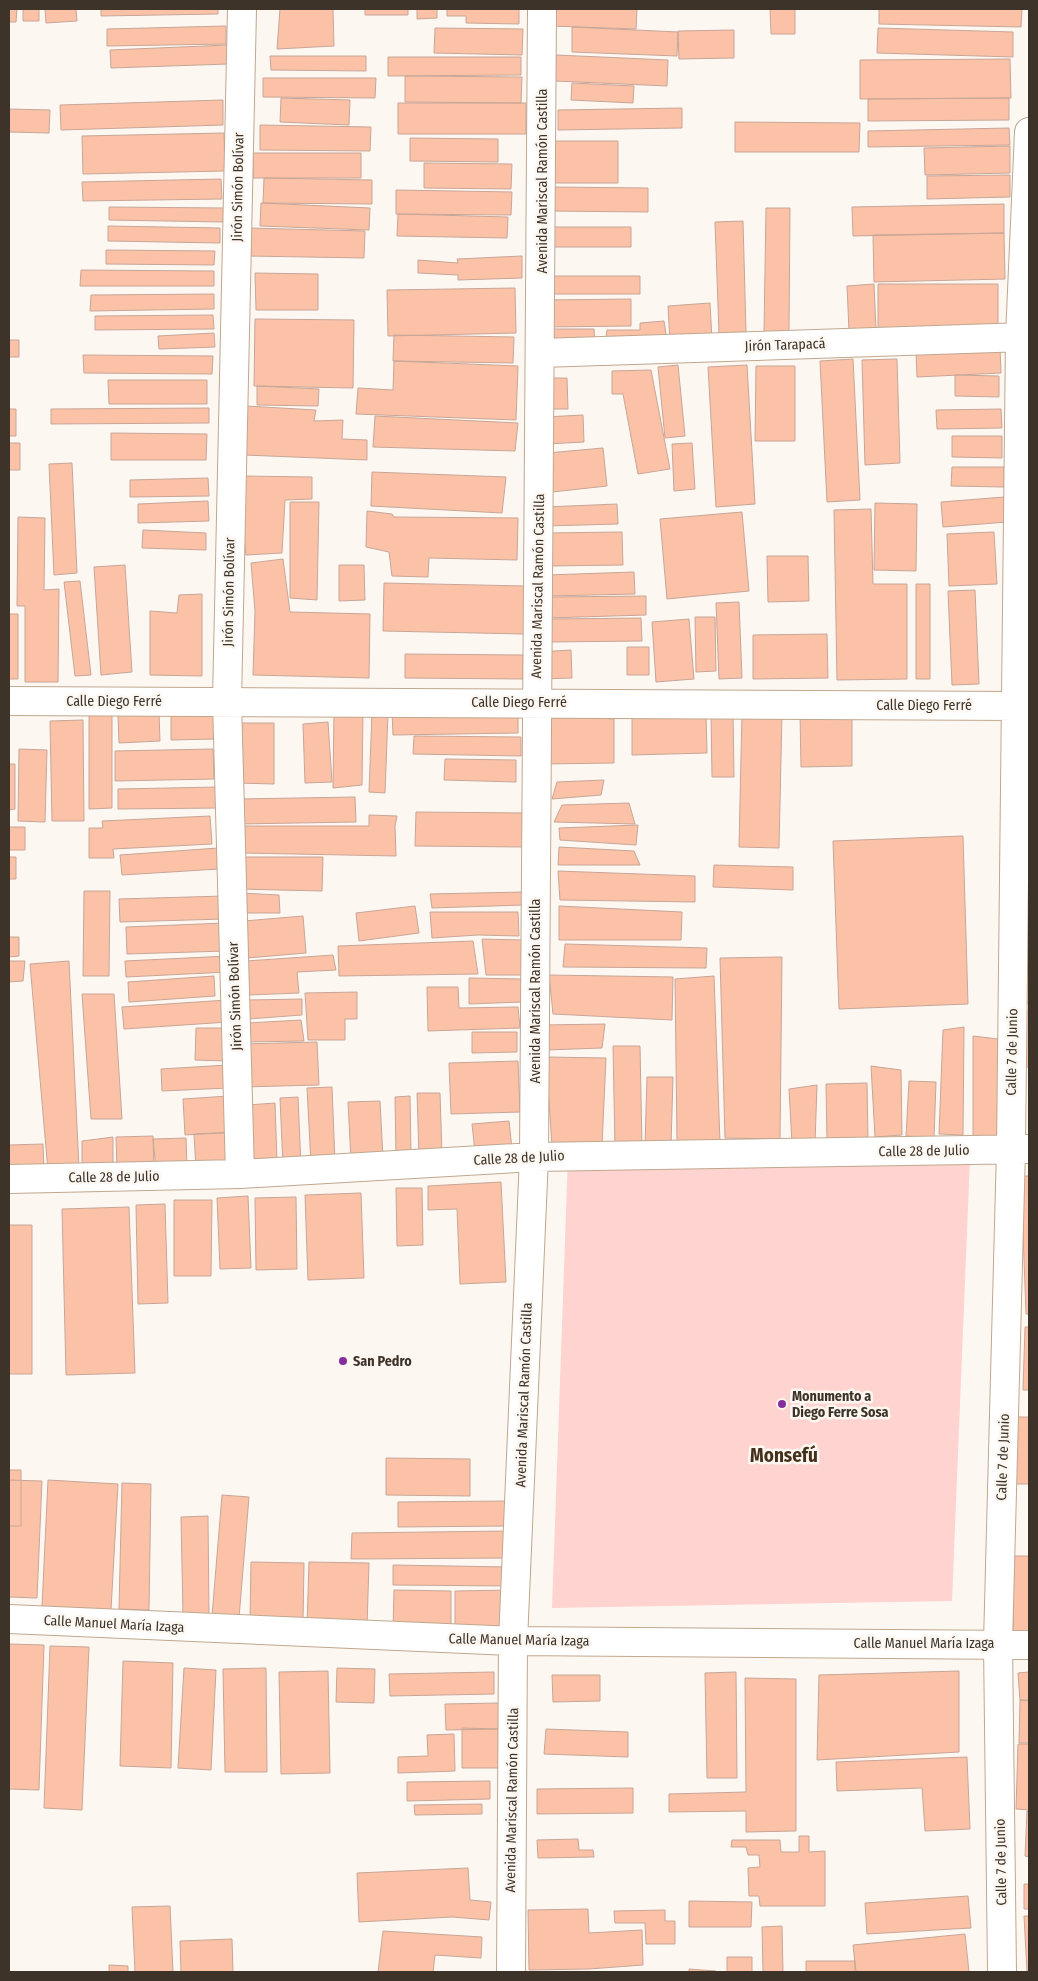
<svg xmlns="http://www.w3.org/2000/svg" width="1038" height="1981" viewBox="0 0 1038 1981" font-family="'Fira Sans Condensed',sans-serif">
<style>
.green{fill:#fed3d0}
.building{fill:#fbc2a8;stroke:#c8a697}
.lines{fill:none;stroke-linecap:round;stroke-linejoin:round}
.minor-casing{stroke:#c0a78e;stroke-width:30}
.minor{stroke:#fff;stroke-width:28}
.poi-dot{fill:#842e9b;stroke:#fdf7f2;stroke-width:2}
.labels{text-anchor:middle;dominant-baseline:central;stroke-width:5;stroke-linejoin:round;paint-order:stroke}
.street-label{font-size:14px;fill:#3d3329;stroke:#fdf7f2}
.poi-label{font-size:14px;font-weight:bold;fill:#3d3329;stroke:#fdf7f2;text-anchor:start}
.district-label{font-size:19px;font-weight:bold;fill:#45311b;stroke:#fdf7f2}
</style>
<rect width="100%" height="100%" fill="#fdf7f2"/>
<!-- green -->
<path class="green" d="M568,1155l402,3 -18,443 -400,7z"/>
<!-- building -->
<path class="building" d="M9,9h8l-1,13h-7z
M23,9h16v12h-16z
M45,9h31l1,12 -31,2z
M101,9h117v5l-117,2z
M280,9h53l1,37 -57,3z
M365,9h43v6h-43z
M417,9h20v9l-20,1z
M447,9h72v15l-53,-1v-7h-19z
M551,9h86l-1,20 -85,-3z
M770,9h25v25h-24z
M879,9h143l-1,18 -142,-3z
M226,26v18l-119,2v-17z
M572,27l106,5 -1,24 -105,-4z
M435,28l88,1 -1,26 -88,-2z
M878,28l135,4v25l-136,-4z
M734,30v28l-55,1 -1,-28z
M228,45v19l-117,4 -1,-18z
M556,55l112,5 -1,26 -112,-5z
M270,56h96v15l-95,-1z
M388,57h133v18l-133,1z
M1010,59l1,39 -151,1v-39z
M405,76l117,1 -1,26 -116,-1z
M263,78h113l-1,20 -112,-1z
M572,83l62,3 -1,17 -62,-3z
M281,98l69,2 -1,25 -69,-3z
M1009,98v22l-141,1v-22z
M223,100v25l-162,5 -1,-25z
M398,103h128v31h-128z
M682,108v20l-124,2v-20z
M9,109l41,1 -1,23 -40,-1z
M735,122l125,1 -1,29h-124z
M260,125l111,2 -1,24 -110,-1z
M1009,128l1,17 -142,2v-16z
M224,133l1,38 -142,3 -1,-38z
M410,138l88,1v23l-88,-1z
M551,141h67v42h-67z
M1010,146v27l-85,2 -1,-27z
M253,153h108v25h-108z
M424,163l88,1 -1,25 -87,-1z
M1010,175v22l-83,2v-23z
M264,178l108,2v24l-109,-1z
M221,179l1,20 -139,2 -1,-19z
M550,187l98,1v24l-98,-1z
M396,190l116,2 -1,23 -115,-1z
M261,203l109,5 -1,22 -109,-4z
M1004,204v29l-151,3 -1,-29z
M109,207l115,1 -1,14 -114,-2z
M766,208h24l-1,124h-25z
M398,214l110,3 -1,21 -110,-2z
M743,221l3,111 -27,1 -4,-111z
M108,226l112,2v15l-112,-2z
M546,227h85v20h-85z
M248,228l117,3 -1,27 -117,-2z
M1004,233l1,46 -131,3 -1,-47z
M106,250l109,1 -1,14 -108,-1z
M522,256v22l-64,2v-5l-40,-2v-13l40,3 -1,-4z
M81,270l133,1v15h-134z
M255,273l63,1v36h-62z
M553,276h87v18h-87z
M874,284l2,46 -27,1 -2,-45z
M878,284h120v44h-120z
M515,288l1,45 -128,3 -1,-46z
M214,294v15l-124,2 1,-16z
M631,299v27l-86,1v-27z
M710,303l2,37 -42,2 -2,-36z
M213,315l1,14 -119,1v-14z
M255,319l99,1 -1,68 -99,-2z
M664,321l3,20 -62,4 2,-15h33v-7z
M548,329h46l1,18 -48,1z
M214,333l1,14 -56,2 -1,-13z
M394,335l120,2 -1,26 -120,-2z
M9,340h10v17h-10z
M1000,348l1,25 -84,4 -1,-25z
M83,355l130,1 -1,18 -128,-1z
M853,359l7,141 -33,2 -7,-141z
M897,359l3,104 -35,2 -3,-105z
M394,361l124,5 -2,54 -160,-6 2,-26 35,2z
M678,365l7,71 -20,2 -7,-71z
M747,365l8,139 -39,3 -8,-140z
M756,366h39v75h-40z
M651,370l19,99 -32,5 -15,-80h-11v-23z
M955,375l44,1v21l-44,-1z
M546,378h21l1,31h-22z
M108,380h99v24h-98z
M257,386l62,3 -1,17 -61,-1z
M246,406l70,4 -2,11 29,-1 -1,19 25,1v20l-123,-5z
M209,408v15l-158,1v-15z
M9,409h7v27h-7z
M1001,409l1,19 -65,1 -1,-19z
M583,415l1,27 -38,2 -1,-27z
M375,416l143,7 -3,28 -142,-4z
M111,433l96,1 -1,26h-95z
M952,436h50v22l-50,-1z
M9,443h11v27h-11z
M692,443l3,46 -21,2 -2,-47z
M603,448l4,38 -55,6 -5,-39z
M72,463l5,110 -23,2 -5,-111z
M952,467h52v20l-53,-1z
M372,472l134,5 -4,36 -131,-7z
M242,476l70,1v22l-27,1 -3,53 -36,2 -8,-73z
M208,478l1,18 -79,1v-17z
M1004,497l3,25 -64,5 -2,-25z
M208,501l1,20 -71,2v-19z
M290,502h29l-2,98 -27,-2z
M875,503l42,1 -1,67 -42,-1z
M617,504l1,20 -73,2v-19z
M871,509l2,75h34v95l-70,1 -3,-170z
M367,511l25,3 2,3 124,1 -1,42 -88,-2 -1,19 -36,-1 -3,-24 -23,-5z
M742,512l7,79 -82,8 -7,-80z
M18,517l27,1 -1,72 15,-1 -1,93h-33v-76h-8z
M143,530l63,3v17l-64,-2z
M622,532l1,33 -76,1 -1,-33z
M994,532l3,52 -48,2 -2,-52z
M767,556h41l1,45 -41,1z
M283,559l7,53 80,2 -1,64 -116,-3 2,-64 -4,-48z
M125,565l7,107 -31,3 -7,-108z
M339,565h25l1,35 -26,1z
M634,572l1,22 -87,2 -1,-21z
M80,581l11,94 -16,1 -11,-94z
M384,583l141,3 -1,48 -141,-3z
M916,584h14v95h-14z
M975,590l4,94 -27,1 -4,-94z
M202,594v82l-52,-1v-64l27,2 2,-18z
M646,596v19l-100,3 2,-21z
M739,602l3,76 -23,1 -3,-76z
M9,614h9v65h-9z
M695,617h20l1,54 -20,1z
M641,618l1,23 -94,1 1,-23z
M689,619l5,60 -38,3 -4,-60z
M827,634l1,44 -75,1v-44z
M627,647h22v28h-22z
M571,650l1,28 -33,1 -1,-27z
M405,654l118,1v24l-118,-1z
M334,710l29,2 -1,73 -29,3z
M518,710v23l-125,2 -1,-23z
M372,712l16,1 -3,80 -16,-1z
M711,712h22l1,65h-22z
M742,712l40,1 -3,135 -40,-1z
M159,713l1,28 -41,2 -1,-28z
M215,713v26l-44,1v-26z
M852,713v53l-51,1 -1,-53z
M706,714l1,39 -75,2v-40z
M89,715h23v93l-23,1z
M543,715l71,4v44l-70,1z
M83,720l1,101h-32l-2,-100z
M328,722l4,60 -27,1 -2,-59z
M237,723h37v61l-38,-1z
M414,736l107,1v19l-108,-2z
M19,749l28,1 -2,72 -27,-1z
M213,749l1,30 -99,2v-30z
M445,759l71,1v22l-72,-2z
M9,764h6v45l-6,1z
M604,780l-3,15 -49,4 5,-17z
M218,787l1,21 -101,1v-20z
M355,797l1,25 -117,2v-25z
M629,803l6,21 -81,-2 8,-17z
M416,812l108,1 -1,34 -108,-1z
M369,815l28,1 -2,10 1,30 -154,-3v-27h127z
M210,816l2,28 -99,5 1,9h-25v-30h14l-1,-7z
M638,825l-2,20 -76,-5 -1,-12z
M9,827h16v23h-16z
M963,836l5,168 -129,5 -6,-168z
M559,847l75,4 6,14h-82z
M218,848l1,21 -97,6 -2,-20z
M9,857h7v22h-7z
M242,857h81l-1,34 -84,-2z
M714,865l79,2v23l-80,-3z
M558,871l137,5v26l-135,-2z
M84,891h26l-1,85h-26z
M524,892v13l-92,3 -2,-14z
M240,893l39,2 1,18h-37z
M224,896v23l-104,3 -1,-23z
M415,906l4,27 -60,8 -3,-28z
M559,906l123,6 -1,28h-122z
M430,912h88l1,24 -41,-1 -46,3z
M303,916l3,37 -59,5 -3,-37z
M225,923l1,28 -99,3 -1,-27z
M9,937h10v19l-10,1z
M482,939l40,1 3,35h-39z
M473,941l5,33 -139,2 -1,-30z
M565,944l142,4 -1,20 -143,-1z
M333,955l3,15 -39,2 2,21 -51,2 -2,-34z
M228,956v16l-102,5 -1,-16z
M782,957l-2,182 -55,-1 -5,-180z
M1028,959h1v45l-4,-1z
M9,961h16l-2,20 -14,1z
M69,961l10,207 -31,3 -18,-207z
M549,975l124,2 -1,43 -119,-6z
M214,976l1,20 -86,6 -1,-20z
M714,976l6,167h-43l-2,-164z
M469,978l54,1 -1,23 -53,2z
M427,987h31l1,21 59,-1 2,21 -92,3z
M357,992v27h-12v21h-37l-3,-47z
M82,994h32l8,125h-31z
M302,999v16l-54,4v-19z
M227,1000l1,22 -104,7 -2,-22z
M1022,1011h7v56h-6z
M301,1020l3,21 -58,1 2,-19z
M605,1024l-3,24 -56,2 -2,-25z
M964,1027l-1,108 -24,-1 4,-104z
M196,1028h31v33l-32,-1z
M472,1032h45v20l-45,1z
M973,1036l25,3 3,99 -28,1z
M317,1042l2,43 -76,2v-43z
M613,1046h27l2,101 -27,1z
M546,1057l60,1 -4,87 -50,1z
M518,1061l2,51 -69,2 -2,-51z
M228,1065l1,23 -67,3 -1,-22z
M871,1066l30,4 1,65 -27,2z
M647,1077h26l-2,69 -26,-1z
M909,1081l27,1 -2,56 -28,-2z
M867,1083l1,58h-41l-1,-57z
M817,1085l-2,58 -23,1 -3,-55z
M332,1087l3,76 -24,1 -4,-76z
M417,1093h23l2,62h-23z
M228,1096l3,36 -46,3 -2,-36z
M410,1096l1,59 -15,1 -1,-59z
M298,1097l3,69h-18l-3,-68z
M380,1101l3,58 -32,1 -3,-58z
M275,1103l2,59 -26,1 -3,-58z
M509,1121l3,28 -37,3 -3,-28z
M226,1133l2,35 -32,1 -2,-35z
M153,1136l1,32 -37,1 -1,-32z
M113,1137v31l-31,2v-29z
M186,1138l1,30 -31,1 -3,-30z
M43,1144l1,25 -35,1v-25z
M1021,1176h8v138h-3z
M501,1182l5,100 -46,2 -3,-75 -29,1v-24z
M396,1188h26l1,57 -26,1z
M361,1193l3,85 -56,2 -3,-85z
M248,1196l3,72 -31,1 -3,-71z
M296,1197l1,72 -41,1 -1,-72z
M174,1200h38l-1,76h-37z
M165,1204l3,99 -30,1 -2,-99z
M129,1207l6,166 -69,2 -4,-166z
M9,1225h23v149h-23z
M1025,1327h4v63h-6z
M1009,1417h20v67h-19z
M386,1458l84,1v37l-84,-1z
M9,1470h12v56h-12z
M9,1480l33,1 -5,117 -28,-1z
M48,1480l70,4 -7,126 -69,-3z
M122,1483l29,1 -2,126 -30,-1z
M222,1495l27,2 -10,121 -27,-2z
M508,1501v25l-110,1v-25z
M208,1516l1,99h-26l-2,-98z
M508,1531l1,27 -158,1 1,-26z
M1014,1556h15v77h-16z
M251,1562l53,1 -1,59 -53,-2z
M309,1562l60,1 -2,64 -60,-1z
M393,1565l116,2v19l-116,-1z
M394,1590l57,1v39h-58z
M511,1590l1,46 -57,1v-46z
M9,1644l35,1 -5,145 -30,-1z
M50,1646l39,1 -7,163 -38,-2z
M123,1661l50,2 -2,105 -51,-2z
M184,1668l32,2 -5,100 -33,-2z
M266,1668l1,104h-42l-2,-103z
M337,1668l38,1 -1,34 -38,-1z
M328,1671l2,102 -49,1 -2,-102z
M959,1671v81l-142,8 2,-85z
M494,1672v22l-104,2 -1,-22z
M736,1672l1,106h-30l-2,-105z
M1029,1672v28h-9l-2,-27z
M552,1675h48v26l-47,1z
M745,1678l51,1v152l-50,1v-21l-77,1v-18l77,-2z
M1020,1700l9,1v42h-10z
M499,1703l1,26 -54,1 -1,-26z
M462,1728l38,1v39h-38z
M546,1729l82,3v25l-84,-3z
M454,1734l1,37 -57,2v-16l30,-1 -1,-21z
M1018,1744h11v66l-13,-1z
M967,1757l3,72 -45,2 -3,-43 -85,3 -1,-29z
M490,1781v18l-83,2v-19z
M633,1788v25l-96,1v-25z
M482,1804v10l-67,1 -1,-10z
M1027,1811h2v46l-4,-1z
M799,1836h10v16l16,-1v55h-65l-1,-10h-10l-1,-28 12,-1 -1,-12h-11l-2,-8h-15l1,-7h48l1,12h18z
M578,1839l1,11h14l1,7 -56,1 -1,-18z
M468,1868l2,32 21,2 -2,18 -37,-3 -93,5 -2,-49z
M1024,1884h5v25h-5z
M968,1896l3,32 -104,6 -2,-31z
M689,1901l63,1 -1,25h-62z
M170,1906l3,66h-38l-3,-65z
M588,1909l1,24 53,-3 1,35 -54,4 -60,1 -1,-60z
M665,1910v11h10v23h-29l-1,-21h-30l-1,-12z
M1024,1916h5v56h-2z
M782,1926l1,46h-20l-1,-45z
M383,1931l99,6 -1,21 -46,-3 -2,17h-55z
M965,1934l4,38h-113l-3,-27z
M232,1939l1,33h-52l-1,-31z
M727,1957h25v15h-25z
M806,1961h49v11h-49z
M109,1965l19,1v6h-19z
M689,1969l27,2v1h-27z"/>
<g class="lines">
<!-- minor casing -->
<g class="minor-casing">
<path id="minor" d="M541,353l488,-16
M9,701l1020,5
M240,1174l-13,-473 15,-692
M9,1179l231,-5 294,-17 495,-8
M9,1619l504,22 516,4
M511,1972l2,-331 21,-484 8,-1148
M1002,1972l-4,-329 13,-494 9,-812 9,-205"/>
</g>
<!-- minor -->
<use href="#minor" class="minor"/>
</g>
<!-- markers -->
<g class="poi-dot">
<circle cx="343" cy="1361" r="5"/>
<circle cx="782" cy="1404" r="5"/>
</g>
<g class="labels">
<!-- street labels -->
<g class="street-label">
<text transform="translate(542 181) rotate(-90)">Avenida Mariscal Ramón Castilla</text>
<text transform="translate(238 187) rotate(-89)">Jirón Simón Bolívar</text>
<text transform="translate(785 345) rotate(-2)">Jirón Tarapacá</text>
<text transform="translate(538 586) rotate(-89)">Avenida Mariscal Ramón Castilla</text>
<text transform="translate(229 592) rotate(-89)">Jirón Simón Bolívar</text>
<text x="114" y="701">Calle Diego Ferré</text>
<text x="519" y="702">Calle Diego Ferré</text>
<text x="924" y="705">Calle Diego Ferré</text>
<text transform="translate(535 991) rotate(-90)">Avenida Mariscal Ramón Castilla</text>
<text transform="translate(235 996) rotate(-92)">Jirón Simón Bolívar</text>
<text transform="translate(1012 1052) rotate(-89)">Calle 7 de Junio</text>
<text transform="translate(924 1151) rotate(-1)">Calle 28 de Julio</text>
<text transform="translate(519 1158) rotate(-3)">Calle 28 de Julio</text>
<text transform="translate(114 1177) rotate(-1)">Calle 28 de Julio</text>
<text transform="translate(524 1395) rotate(-88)">Avenida Mariscal Ramón Castilla</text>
<text transform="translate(1003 1457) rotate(-88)">Calle 7 de Junio</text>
<text transform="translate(114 1624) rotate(3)">Calle Manuel María Izaga</text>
<text transform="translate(519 1640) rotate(1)">Calle Manuel María Izaga</text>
<text x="924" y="1643">Calle Manuel María Izaga</text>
<text transform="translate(512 1800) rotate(-89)">Avenida Mariscal Ramón Castilla</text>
<text transform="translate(1001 1862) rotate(-91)">Calle 7 de Junio</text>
</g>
<!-- poi labels -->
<g class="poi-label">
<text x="353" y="1361">San Pedro</text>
<text x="792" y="1396">Monumento a<tspan x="792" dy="16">Diego Ferre Sosa</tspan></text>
</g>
<!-- district labels -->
<g class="district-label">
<text x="784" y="1455">Monsefú</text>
</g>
</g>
<!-- border -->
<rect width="1038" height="1981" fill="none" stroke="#3d3329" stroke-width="20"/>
</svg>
